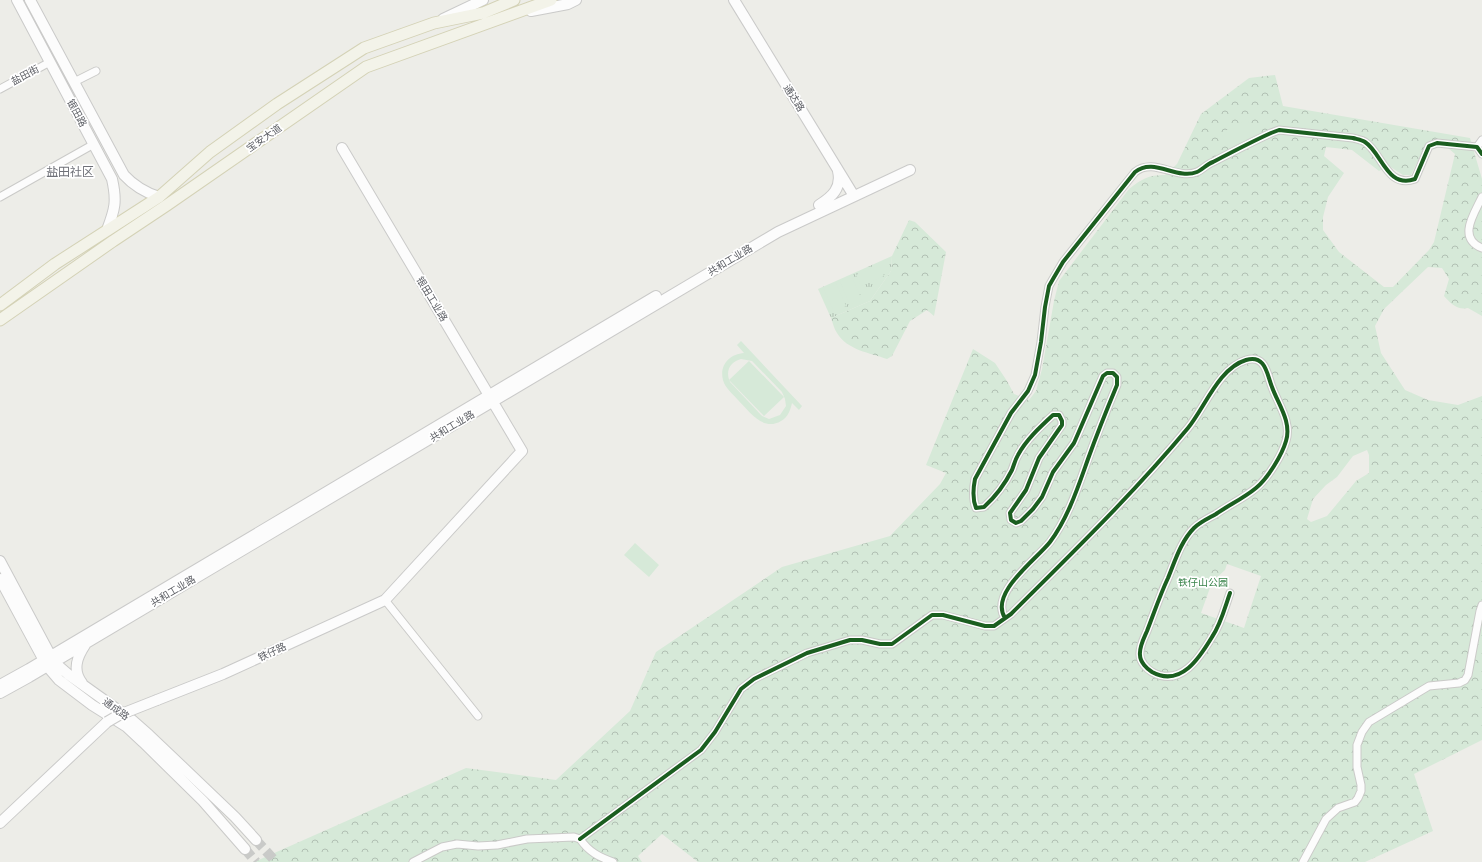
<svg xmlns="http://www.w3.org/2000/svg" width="1482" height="862" viewBox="0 0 1482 862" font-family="Quicksand,'Noto Sans SC',sans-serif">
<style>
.grass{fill:url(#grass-tufts)}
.forest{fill:url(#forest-crowns);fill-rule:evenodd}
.garden{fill:#d6e9d8;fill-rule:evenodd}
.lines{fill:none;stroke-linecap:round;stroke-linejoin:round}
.secondary-tunnel{stroke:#c9cac8;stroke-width:10;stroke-dasharray:10 5;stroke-linecap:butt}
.street-casing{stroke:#cacac8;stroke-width:9}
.secondary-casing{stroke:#cacac9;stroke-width:12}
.primary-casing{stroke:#d4d2b6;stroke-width:13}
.street{stroke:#fcfcfc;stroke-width:7}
.secondary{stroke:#fcfcfc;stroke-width:10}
.primary{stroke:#f3f3e9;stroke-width:11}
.secondary-bridge-casing{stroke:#cacac9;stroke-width:12;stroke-linecap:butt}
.secondary-bridge{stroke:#fcfcfc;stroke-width:10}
.cycleway-casing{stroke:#fff;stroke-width:6}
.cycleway{stroke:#1b5e20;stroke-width:4}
.labels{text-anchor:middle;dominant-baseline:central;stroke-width:3.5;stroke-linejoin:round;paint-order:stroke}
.street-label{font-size:10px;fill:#5e6066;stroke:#fff}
.park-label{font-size:10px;fill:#388349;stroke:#fff}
.quarter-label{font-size:12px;fill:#6f7178;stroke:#fff}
</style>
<defs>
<pattern id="grass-tufts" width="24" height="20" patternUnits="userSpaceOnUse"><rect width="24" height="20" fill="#d6e9d8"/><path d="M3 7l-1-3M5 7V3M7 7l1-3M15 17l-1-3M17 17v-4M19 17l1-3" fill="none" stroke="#b1c0b3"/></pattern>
<pattern id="forest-crowns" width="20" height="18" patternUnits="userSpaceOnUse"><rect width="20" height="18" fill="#d6e9d8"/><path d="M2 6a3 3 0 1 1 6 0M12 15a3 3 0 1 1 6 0" fill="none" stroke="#b1c0b3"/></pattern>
</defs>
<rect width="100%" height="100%" fill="#edede8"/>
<!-- grass -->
<path class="grass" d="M892,256l-1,15 -21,30 -39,17 -13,-29z"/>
<!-- forest -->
<path class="forest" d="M1275,75l8,31 187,32 12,41v137l-14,-8c-11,2 -17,-4 -24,-12l5,-17 -7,-11 -14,-1 -44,42 -9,17 6,27 24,37 23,10 30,5 24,-9v344l-68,34 19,57 -68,31h-667l-36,-28 -24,22 4,6h-388l212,-94 90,12 74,-69 26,-59 126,-85 108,-31 50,-52 6,-11 -20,-8 47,-116 22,14 12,18 7,13 15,6 7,-9 6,-22 12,-68 5,-20 70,-92c13,-10 19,-14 36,-14l12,-11 24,-50 48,-36zM1431,141l17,7 7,6 -21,88 -5,8 -36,37h-9l-45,-35 -16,-22v-13l5,-20 16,-24 -20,-17 2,-9 26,3 27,21 10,-5 14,9h8l15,-31zM1367,450l2,5v18l-13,8 -29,35 -16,6 -4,-3 6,-20 13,-14 11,-8 16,-21zM1227,564l34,12 -17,52 -43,-15 11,-31 13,-12z
M909,220l6,2 31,30 -12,64 -7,-6 -17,11 -18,35 -5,3c-17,-6 -40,-9 -50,-26 -3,-4 -4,-10 -6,-15l39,-17 21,-30 1,-15z"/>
<!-- garden -->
<path class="garden" d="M1247,119l8,15 -26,14 -8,-15z
M880,265l4,11 -23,10 -5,-11z
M852,277l10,23 -12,5 -10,-23z
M836,283l10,23 -12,6 -10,-23z
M741,341l61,65 -3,4 -7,-7c-2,8 -4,14 -11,18 -18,11 -32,-10 -43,-21 -5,-6 -13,-12 -15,-20 -4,-15 7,-26 21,-27l-7,-8zM741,359l11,2 30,31 3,7 1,7 -6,9 -11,4 -7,-3 -32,-34c-5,-11 0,-20 11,-23z
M749,361l35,36 -20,19 -35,-36z
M635,543l24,22 -10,12 -25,-22z"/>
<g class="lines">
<!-- secondary-tunnel -->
<path class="secondary-tunnel" d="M256,840l20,22
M245,849l11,13"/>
<!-- street casing -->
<g class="street-casing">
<path id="street" d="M74,82l22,-11
M0,89l50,-27
M1477,147l5,-7
M0,197l94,-53
M1482,197c-8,17 -25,41 0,51
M385,600l93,116
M1005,618c-16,-25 31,-58 45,-76 18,-24 28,-55 38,-83 9,-25 19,-50 29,-74v-8l-4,-4h-6l-4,3 -29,67 -21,29 -11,25 -9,12 -12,12 -5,2 -5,-3 -1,-7 16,-23 13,-32 23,-33v-4l-3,-6h-6c-13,12 -27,25 -35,40 -3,5 -4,10 -6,15 -7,14 -17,27 -28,37l-8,1c-4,-10 -3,-19 -1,-29l36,-66 17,-22 7,-16 6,-33 4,-35 4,-21 4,-7 10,-17 72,-90c19,-15 41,8 62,0 5,-2 10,-8 16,-10 19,-10 38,-20 58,-29l8,-3 74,8c3,1 9,2 12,4 17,11 22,47 50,37l14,-33 8,-3 40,4 5,7
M580,839l121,-89 14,-18 26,-43 13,-10 53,-26 43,-13h12l18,4h12l40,-29h11l42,11h9l17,-12c61,-61 122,-120 177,-186 17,-21 31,-60 58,-68 20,-6 21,15 26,27 6,17 20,35 14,54 -4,14 -18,37 -30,47 -12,10 -27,17 -40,26 -7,4 -16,8 -22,14 -13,13 -19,33 -26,50 -8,17 -14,35 -21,53 -3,7 -8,16 -7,24 0,7 7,14 12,17 29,16 48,-15 60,-35 9,-13 13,-30 18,-44
M413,862l29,-15 15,-3 21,2 19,-1 30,-6 47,-2 6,2c9,13 19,18 33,23
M1303,862l23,-43 12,-11 17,-6 3,-4 3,-7v-6l-4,-18v-22l5,-13 7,-10 60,-36 30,-3 6,-3 3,-5 12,-64 2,-6"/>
</g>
<!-- secondary casing -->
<g class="secondary-casing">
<path id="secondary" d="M17,0l95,179c5,22 3,30 -5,51
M30,0l94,175c10,11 20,17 35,22
M734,0l120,196
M531,11l37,-7 8,-4
M443,19l40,-19
M819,205c13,-8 23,-17 19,-34
M0,561l54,101 15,13 63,45 17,15 86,82 21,23
M0,579l47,87 12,14 33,25 35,22 16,15 60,59 42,48
M82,683c-10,-13 -5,-26 3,-38
M0,685l29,-16 627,-373
M0,693l29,-16 749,-445 132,-62
M157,700l66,-26 162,-74 137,-149 -180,-303
M0,823l107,-101"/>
</g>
<!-- primary casing -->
<g class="primary-casing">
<path id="primary" d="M0,305l55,-41 104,-67 51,-45 67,-48 87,-56 70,-25 49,-10 31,-13
M0,320l113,-79 54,-36 199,-138 185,-67"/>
</g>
<!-- street -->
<use href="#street" class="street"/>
<!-- secondary -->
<use href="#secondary" class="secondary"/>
<!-- primary -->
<use href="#primary" class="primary"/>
<!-- secondary-bridge casing -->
<g class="secondary-bridge-casing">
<path id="secondary-bridge" d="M107,722l12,-7 38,-15"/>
</g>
<!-- secondary-bridge -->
<use href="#secondary-bridge" class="secondary-bridge"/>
<!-- cycleway casing -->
<g class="cycleway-casing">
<path id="cycleway" d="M1005,618c-16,-25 31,-58 45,-76 18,-24 28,-55 38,-83 9,-25 19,-50 29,-74v-8l-4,-4h-6l-4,3 -29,67 -21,29 -11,25 -9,12 -12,12 -5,2 -5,-3 -1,-7 16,-23 13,-32 23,-33v-4l-3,-6h-6c-13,12 -27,25 -35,40 -3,5 -4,10 -6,15 -7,14 -17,27 -28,37l-8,1c-4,-10 -3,-19 -1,-29l36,-66 17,-22 7,-16 6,-33 4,-35 4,-21 4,-7 10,-17 72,-90c19,-15 41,8 62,0 5,-2 10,-8 16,-10 19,-10 38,-20 58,-29l8,-3 74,8c3,1 9,2 12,4 17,11 22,47 50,37l14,-33 8,-3 40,4 5,7
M580,839l121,-89 14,-18 26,-43 13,-10 53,-26 43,-13h12l18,4h12l40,-29h11l42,11h9l17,-12c61,-61 122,-120 177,-186 17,-21 31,-60 58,-68 20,-6 21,15 26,27 6,17 20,35 14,54 -4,14 -18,37 -30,47 -12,10 -27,17 -40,26 -7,4 -16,8 -22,14 -13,13 -19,33 -26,50 -8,17 -14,35 -21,53 -3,7 -8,16 -7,24 0,7 7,14 12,17 29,16 48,-15 60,-35 9,-13 13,-30 18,-44"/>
</g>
<!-- cycleway -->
<use href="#cycleway" class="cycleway"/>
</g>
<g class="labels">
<!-- street labels -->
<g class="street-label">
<text transform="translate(25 75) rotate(-28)">盐田街</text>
<text transform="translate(794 98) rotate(58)">通达路</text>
<text transform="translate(77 113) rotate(62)">银田路</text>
<text transform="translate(264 138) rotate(-35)">宝安大道</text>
<text transform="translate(730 260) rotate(-31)">共和工业路</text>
<text transform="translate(432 299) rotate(59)">银田工业路</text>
<text transform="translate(452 426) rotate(-31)">共和工业路</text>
<text transform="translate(173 591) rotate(-31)">共和工业路</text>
<text transform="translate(272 652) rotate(-25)">铁仔路</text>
<text transform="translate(116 709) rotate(36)">通成路</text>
</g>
<!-- park labels -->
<g class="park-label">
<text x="1203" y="582">铁仔山公园</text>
</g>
<!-- quarter labels -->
<g class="quarter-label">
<text x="70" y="171">盐田社区</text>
</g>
</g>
</svg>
